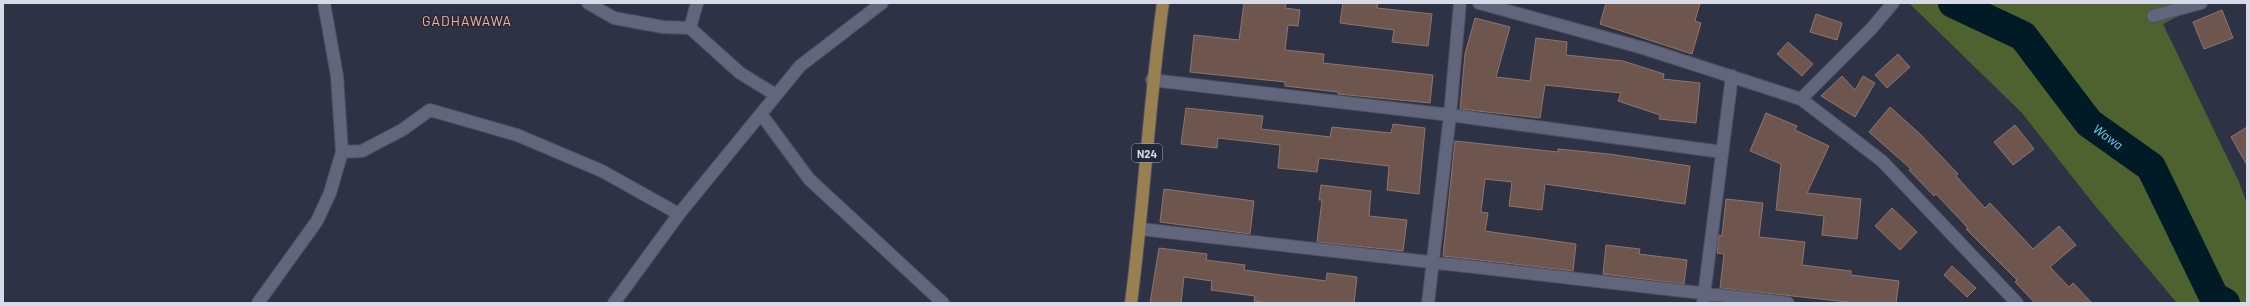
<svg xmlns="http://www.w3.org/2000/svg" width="2250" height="306" viewBox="0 0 2250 306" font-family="Barlow,sans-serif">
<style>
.green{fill:#4d622e}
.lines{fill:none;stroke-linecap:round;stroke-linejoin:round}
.river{stroke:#001b25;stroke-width:30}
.building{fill:#6e554d;stroke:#8f756c}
.minor-casing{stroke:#4d4f60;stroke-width:14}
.major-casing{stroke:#4d4f60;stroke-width:14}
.minor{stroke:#62667d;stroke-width:12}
.major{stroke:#988050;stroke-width:12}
.labels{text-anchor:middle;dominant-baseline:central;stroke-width:3;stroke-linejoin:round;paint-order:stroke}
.shield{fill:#24283b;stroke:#a2a5b3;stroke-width:1}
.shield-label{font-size:11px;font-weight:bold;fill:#d8dae7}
.water-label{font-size:13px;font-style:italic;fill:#6fd0f6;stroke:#24283b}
.quarter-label{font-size:14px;letter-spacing:1px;fill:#fdaf91;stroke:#24283b}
</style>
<rect width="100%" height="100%" fill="#2e3245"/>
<!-- green -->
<path class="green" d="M1909,3h295l-41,21 76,158 8,22v99h-70l-85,-101 -70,-89z"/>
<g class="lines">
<!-- river -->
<path class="river" id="s1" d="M1953,3l70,33 66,87 62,44 63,130 11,6"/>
</g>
<!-- building -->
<path class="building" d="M1244,3h42l-1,5 15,2 -2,16 -10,-1 -3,25 39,4 -1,9 110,12 -3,28 -92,-9v-2l-53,-6v-4l-95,-10 4,-37 45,5z
M1343,3h35l-1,5 55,6 -4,32 -36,-4 2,-12 -54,-7z
M1606,3h94l-5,18 6,2 -9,31 -92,-30z
M2222,10l11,28 -29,11 -11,-27z
M1816,14l26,9 -5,17 -27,-8z
M1475,18l35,9 -14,50 34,4 6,-43 31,4 -1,13 57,6 41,13 -1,5 37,4 -4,40 -37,-4 1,-4 -42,-14 3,-8 -76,-8 -5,33 -80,-9 5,-55z
M1788,42l25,22 -11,12 -25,-22z
M1898,54l12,13 -23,21 -12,-13z
M1842,76l13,14 8,-14 12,7 -20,34 -34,-21z
M1890,107l30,27 38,40 -2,2 29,32 5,-5 43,46 26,-23 17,19 -26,22 19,20 4,-4 19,20h-57l-20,-21 2,-2 -51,-51 2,-1 -32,-34 -2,2 -25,-26 2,-1 -42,-37z
M1186,108l77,8 -2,13 69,8 2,-10 59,6 2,-9 32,4 -6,66 -32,-4 2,-24 -70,-8 -2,14 -39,-4 2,-23 -62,-7 -1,10 -36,-4z
M1766,113l31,13 -2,4 34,16 -22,47 54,6 -4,40 -35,-4 2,-19 -48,-6 5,-46 -31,-13z
M2015,125l19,24 -21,16 -19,-23z
M2247,127v38l-16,-28z
M1455,141l103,11v-3l51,5 81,12 -5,38 -140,-20 -3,26 -33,-4 3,-24 -27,-3 -4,33 7,1 -3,18 91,13 -3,27 -130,-15z
M1321,185l50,6 -2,25 38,4 -4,31 -86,-9 5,-42h-3z
M1164,189l90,12 -4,33 -90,-12z
M1726,199l37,4 -4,34 46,5 -3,23 49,6v4l48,6 -3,22h-40l-136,-15 4,-34 -7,-1 2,-18 3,1z
M1892,208l25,24 -17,18 -25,-24z
M1606,245l34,4 -1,5 48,6 -3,24 -81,-10z
M1159,248l48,6 -1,6 39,5 -1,5 82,11 1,-8 30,4 -3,26h-85l-15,-2 1,-5 -44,-6 1,-9 -28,-4 -3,26h-31z
M1952,266l24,22 -9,9 -23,-22z"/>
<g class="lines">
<!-- minor casing -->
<g class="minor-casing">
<path id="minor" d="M588,3l26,15 49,9 27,1
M697,3l-7,25 50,45 36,22
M1479,3l164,45 158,51 81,62 135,142
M2153,16l48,-13
M1152,80l298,35 272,37
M1801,99l71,-71 21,-25
M761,114l48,65 134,124
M342,152l20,-1 40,-21 28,-20 87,25 85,36 77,43
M1141,229l647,74
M258,303l59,-82 13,-28 12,-41 -5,-76 -13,-73
M614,303l65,-89 121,-148 82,-63
M1428,303l22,-188 10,-112
M1703,303l29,-227"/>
</g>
<!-- major casing -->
<g class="major-casing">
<path id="major" d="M1131,303c13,-100 18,-200 32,-300"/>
</g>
<!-- minor -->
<use href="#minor" class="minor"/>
<!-- major -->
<use href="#major" class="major"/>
</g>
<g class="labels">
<!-- shield labels -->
<rect class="shield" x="1132" y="144" width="30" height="18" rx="3"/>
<g class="shield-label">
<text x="1147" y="153">N24</text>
</g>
<!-- water labels -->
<g class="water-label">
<text stroke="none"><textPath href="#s1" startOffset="210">Wawa</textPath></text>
</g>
<!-- quarter labels -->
<g class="quarter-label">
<text x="467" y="20">GADHAWAWA</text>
</g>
</g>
<!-- border -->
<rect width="2250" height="306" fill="none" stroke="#d8dae7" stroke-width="8"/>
</svg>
